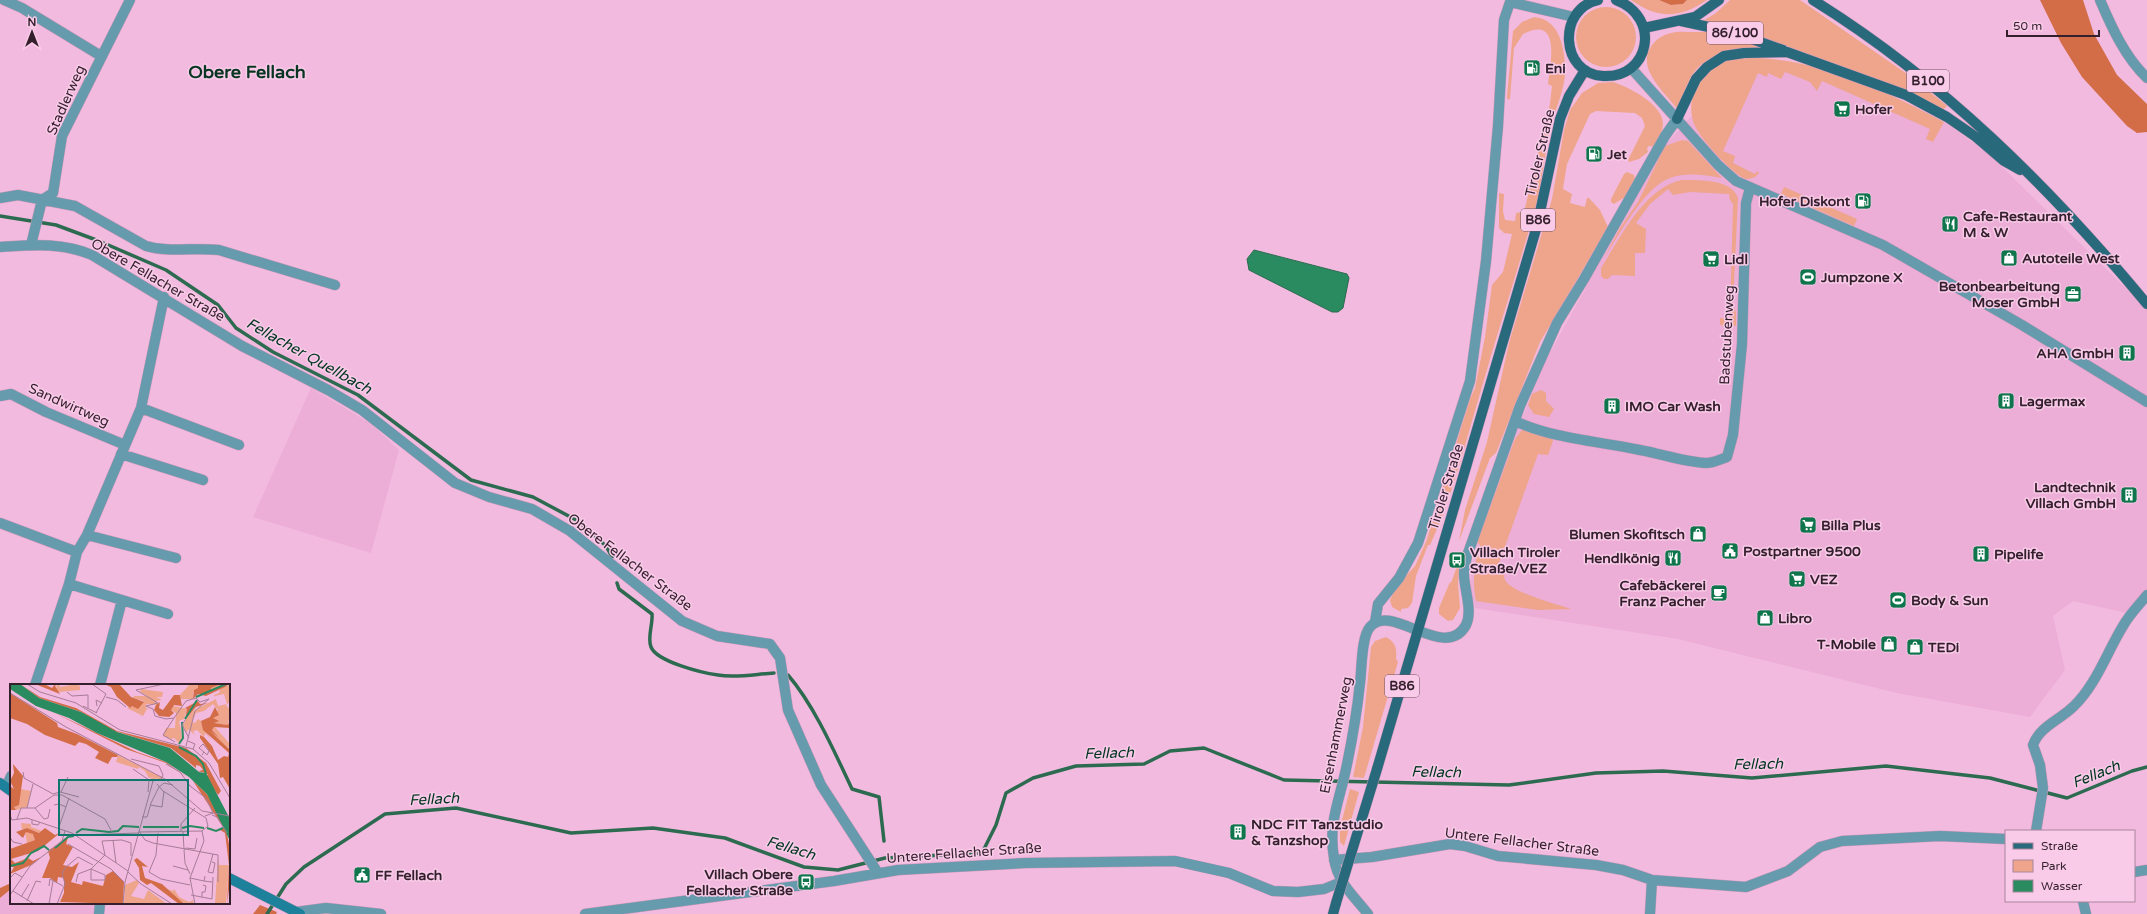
<svg xmlns="http://www.w3.org/2000/svg" width="2147" height="914" viewBox="0 0 2147 914" font-family="'Varela Round',sans-serif">
<style>
.built{fill:#ecadd6}
.green{fill:#eea58b}
.forest{fill:#d36d48}
.water{fill:#2a8b60;stroke:#2d6b51}
.lines{fill:none;stroke-linecap:round;stroke-linejoin:round}
.stream{stroke:#2d6b51;stroke-width:3.5}
.minor-casing{stroke:#cd9bbb;stroke-width:11}
.secondary-casing{stroke:#cd9bbb;stroke-width:11}
.primary-casing{stroke:#cd9bbb;stroke-width:11}
.minor{stroke:#659bad;stroke-width:10}
.secondary{stroke:#1d819b;stroke-width:10}
.primary{stroke:#29697c;stroke-width:10}
.primary-bridge-casing{stroke:#cd9bbb;stroke-width:11;stroke-linecap:butt}
.primary-bridge{stroke:#29697c;stroke-width:10}
.labels{text-anchor:middle;dominant-baseline:central;stroke-width:3;stroke-linejoin:round;paint-order:stroke}
.shield{fill:#f9cbe8;stroke:#6f5365;stroke-width:1}
.shield-label{font-size:13px;font-weight:bold;fill:#341f2d}
.poi-label{font-size:14px;font-weight:bold;fill:#341f2d;stroke:#f9cbe8;text-anchor:start}
.street-label{font-size:14px;fill:#341f2d;stroke:#f9cbe8}
.water-label{font-size:15px;font-style:italic;fill:#003620;stroke:#f9cbe8}
.district-label{font-size:18px;font-weight:bold;fill:#083522;stroke:#f9cbe8}
.inset-river{fill:none;stroke:#2a8b60;stroke-width:2}
.inset-road{fill:none;stroke:#a77c98;stroke-width:1}
.view{fill:#0f766e;fill-opacity:0.15;stroke:#0f766e;stroke-width:2}
.inset-edge{fill:none;stroke:#341f2d;stroke-width:2}
</style>
<rect width="100%" height="100%" fill="#f3badf"/>
<!-- built -->
<path class="built" d="M1776,62l139,44 29,16 45,32 158,155v283l-20,21 -54,-12 -20,15 12,54 -35,47 -133,-24 -219,-54 -203,-31 -5,-22 5,-40 35,-98 34,-84 57,-104 66,-117 68,-75z
M311,388l59,35 29,27 -28,103 -118,-36z
M11,889v14h85l-1,11h-95v-16z"/>
<!-- green -->
<path class="green" d="M1631,0h28l12,5 12,-1 4,-4h20c-28,19 -49,19 -76,0z
M1730,0h70l110,76 37,30 -4,4 -41,-21 -156,-58 -43,-10 13,-8z
M1576 37a30 30 0 1 1 60 0a30 30 0 1 1-60 0Z
M1534,17c24,2 30,27 31,48 2,22 -10,43 -15,64 -6,29 -9,59 -17,87 -16,57 -35,114 -51,171 -16,53 -29,108 -52,158h-2l-12,31 -4,27 -4,5 -7,1v3l-9,-5 -2,-7 7,-14 18,-20 11,-24 44,-143 5,-11 10,-51 7,-52 11,-13 9,-38 -8,-1 -5,-5v-35l5,1 -1,17 2,9 10,1 1,-8 8,-1 26,-108 2,-18 -4,-2c2,-19 14,-70 -25,-50l-9,14 -4,51 -2,1 -1,-3 6,-66 9,-9z
M1693,32h20l53,16c-29,3 -63,2 -77,33 -5,9 -8,19 -11,29 -9,-12 -22,-24 -28,-37 -9,-18 3,-36 21,-40 7,-2 15,-1 22,-1z
M1759,58c65,3 129,34 185,64l-11,20 -7,-3 4,-10 -108,-48 -5,10 -7,-9 -25,-10 -4,7 -13,-6 -1,4 -9,-4 -35,78 12,5 -2,7 22,11 2,-3 2,2 -4,4c-3,1 -6,2 -9,2 -13,-4 -45,-40 -51,-53 -11,-24 3,-54 28,-64 12,-4 24,-4 36,-4z
M1613,82c16,5 49,22 50,41 0,8 -5,17 -8,24l-6,-1 -2,2 1,4 -9,7 -10,3 -1,-2 17,-34 -3,-8 -7,-5 -39,-2 -6,3 -23,50 -4,25 9,5 -2,9 15,4 2,-9h2l11,12 8,17 -68,115 -44,111 -6,5 -31,83 6,-31 22,-68 22,-99 43,-144 12,-69 6,-20 12,-17 16,-10z
M1682,140l6,1 34,37c-18,-3 -35,-6 -52,0 -26,9 -52,59 -67,82l17,-32 18,-26 27,-56z
M1627,172l7,3 1,4 -10,18 -11,7 -3,-2v-3l13,-25z
M1682,180c17,0 50,-1 56,18l-5,105 3,10v13h-3l-5,4 -8,-6v-6h10l3,-114 -3,-4 -1,-6 -39,-2 -17,3 -5,-6 -18,15 -14,19 10,6 -1,24h-10v23l-23,-1 -4,4h-4l-3,-3v-8c19,-30 44,-81 81,-88z
M1784,187l73,32 -3,7 -73,-32z
M1541,390l5,3v8l8,8 -5,8 -15,-3 -6,-9 4,-11z
M1526,429l25,8 2,4 -5,14 -10,-1 -40,112 8,5c-1,3 -3,5 -1,9 7,13 52,24 66,29l-33,1 -62,-9c-4,-20 -2,-37 4,-57l-3,-1 38,-104 7,-9z
M1460,558l-2,26 2,24 -7,12 -5,1 -9,-7v-6l11,-26 1,1z
M1386,637c10,6 11,11 10,22l2,3 -34,116 -11,-1 10,-50 8,-80 4,-6z
M1350,789l9,3 -15,54 -4,-4v-14z"/>
<!-- forest -->
<path class="forest" d="M1659,0h28l-4,4 -12,1z
M2040,0h43l11,34 23,41 30,29v28l-10,1 -10,-7 -45,-49 -21,-34z
M11,883v6l-11,9v-10z
M260,905l17,7 -1,2h-23z"/>
<!-- water -->
<path class="water" d="M1254,250l93,24 2,4 -6,30 -5,4h-6l-83,-42 -2,-11z"/>
<g class="lines">
<!-- stream -->
<path class="stream" d="M0,216l56,9 43,16 67,29 52,35 18,23 37,24 85,43 113,85 62,17 45,24 28,25 6,11
M617,583l2,6 33,25c1,10 -5,24 -1,33 6,15 52,26 67,28 18,3 38,-1 56,-2
M788,675c26,30 47,78 64,114l27,8 5,44
M267,914l19,-30 18,-17 81,-53 71,-6 115,25 82,-5 72,10 79,29 34,3 47,-12 97,-5 14,-28 10,-32 27,-15 43,-12 68,-2 26,-13 34,-3 80,32 225,5 87,-12 67,-2 89,7 134,-12 104,12 77,20 65,-27 15,-4"/>
<!-- minor casing -->
<g class="minor-casing">
<path id="minor" d="M4,0l18,8 79,48
M2100,0c12,28 25,57 47,78
M1631,68l87,97 18,16 147,64 139,80 125,77
M0,198l18,-3 57,11 71,40c23,7 48,1 73,4l116,35
M31,245l11,-45 11,-7 9,-57 68,-136
M0,247c32,-2 61,-5 92,8l150,91 86,44 34,20 93,73 34,14 43,12 38,22 112,90 35,15 53,8 10,14 8,52 33,75 57,88
M0,396l11,-2 35,18 79,33
M141,408l98,37
M1515,421c39,18 83,20 125,29 22,4 44,12 66,13 7,0 15,-4 21,-6l6,-22 9,-91 4,-141 4,-15
M121,454l82,26
M0,523l77,29
M87,535l89,23
M69,584l99,30
M1375,622l3,-18 21,-26 19,-35 52,-162 16,-120 12,-135 6,-106 6,-18 64,15
M35,685l34,-101 8,-32 10,-17 54,-127 23,-111
M100,685l22,-85
M6,787l5,-11
M2036,831l7,-43 -3,-23 -7,-20c7,-19 27,-25 41,-39 22,-21 33,-54 49,-80 6,-11 16,-21 24,-31
M1334,860l38,-3 78,-13 15,2 33,10 98,9 27,5 29,10 94,7 42,-16 32,-24 22,-6 98,-5 66,3
M2134,872l13,-2
M2083,901l3,13
M296,912l30,-4 55,6
M99,914l1,-11
M585,914l249,-33 64,-11 128,-7 149,-2 54,12 44,18 25,1 26,-3 17,-7
M1368,914c-14,-18 -31,-32 -34,-56 -6,-35 5,-56 12,-89 6,-28 11,-57 14,-86 2,-14 1,-46 10,-56 21,-26 75,36 96,-2 7,-14 -2,-36 -2,-51 0,-6 2,-12 3,-18l53,-150 37,-83 27,-44 81,-143 12,-17
M1650,914l2,-34"/>
</g>
<!-- secondary casing -->
<g class="secondary-casing">
<path id="secondary" d="M0,783l11,8
M229,878l71,36"/>
</g>
<!-- primary casing -->
<g class="primary-casing">
<path id="primary" d="M1598,0c-41,9 -38,74 5,76 47,3 59,-59 13,-76
M1813,0c129,80 237,187 334,304
M1681,21l51,11 51,18
M1644,28l51,-11 24,-17
M1677,119l19,-40 11,-12 17,-11 20,-3 43,-1 119,43 41,22 29,20 28,24 16,9
M1377,769l160,-543 23,-107 9,-23 16,-26
M1333,914l3,-11"/>
</g>
<!-- minor -->
<use href="#minor" class="minor"/>
<!-- secondary -->
<use href="#secondary" class="secondary"/>
<!-- primary -->
<use href="#primary" class="primary"/>
<!-- primary-bridge casing -->
<g class="primary-bridge-casing">
<path id="primary-bridge" d="M1336,903l41,-134"/>
</g>
<!-- primary-bridge -->
<use href="#primary-bridge" class="primary-bridge"/>
</g>
<!-- icons -->
<defs>
<g id="fuel-square" transform="scale(0.9)"><rect x="-9" y="-9" width="18" height="18" rx="4" fill="#0e754c" stroke="#f9cbe8"/><path d="M-5.5-6h7V0h2V4h1.3V-2.5L3-4.5l.8-.8L6-3V5H2.5V1h-1V6h-7ZM-4.2-4.7v3.2H.2V-4.7Z" fill="#fff"/></g>
<g id="supermarket-square" transform="scale(0.9)"><rect x="-9" y="-9" width="18" height="18" rx="4" fill="#0e754c" stroke="#f9cbe8"/><path d="M-6-5.5h2.5l.6 2H6L4.5 2H-2.5L-4.4-4H-6ZM-1.5 3.2a1.3 1.3 0 1 0 .1 0ZM3 3.2a1.3 1.3 0 1 0 .1 0Z" fill="#fff"/></g>
<g id="restaurant-square" transform="scale(0.9)"><rect x="-9" y="-9" width="18" height="18" rx="4" fill="#0e754c" stroke="#f9cbe8"/><path d="M-5-6h1v4h1v-4h1v4h1v-4h1v5L-1.5 .5V6h-2V.5L-5-1ZM5-6V6H3V1.5H1.5Q1.5-4 5-6Z" fill="#fff"/></g>
<g id="shop-square" transform="scale(0.9)"><rect x="-9" y="-9" width="18" height="18" rx="4" fill="#0e754c" stroke="#f9cbe8"/><path d="M-5-2.5h2.3a2.7 3.5 0 0 1 5.4 0H5L5.5 6h-11ZM-1.5-2.5h3a1.5 2.3 0 0 0-3 0Z" fill="#fff"/></g>
<g id="stadium-square" transform="scale(0.9)"><rect x="-9" y="-9" width="18" height="18" rx="4" fill="#0e754c" stroke="#f9cbe8"/><path d="M0-5a6.5 5 0 1 0 0 10a6.5 5 0 1 0 0-10ZM-3.5-1.8h7v3.6h-7Z" fill="#fff"/></g>
<g id="office-square" transform="scale(0.9)"><rect x="-9" y="-9" width="18" height="18" rx="4" fill="#0e754c" stroke="#f9cbe8"/><path d="M-6-3h4V-5.5h4V-3h4V5H-6ZM-1-4.5V-3h2v-1.5ZM-6 0V1H6V0Z" fill="#fff"/></g>
<g id="building-square" transform="scale(0.9)"><rect x="-9" y="-9" width="18" height="18" rx="4" fill="#0e754c" stroke="#f9cbe8"/><path d="M-4-6H4V6H1V3H-1V6H-4ZM-2.5-4.3h1.7v1.8h-1.7ZM.8-4.3h1.7v1.8H.8ZM-2.5-1h1.7V.8h-1.7ZM.8-1h1.7V.8H.8Z" fill="#fff"/></g>
<g id="civic-square" transform="scale(0.9)"><rect x="-9" y="-9" width="18" height="18" rx="4" fill="#0e754c" stroke="#f9cbe8"/><path d="M-.6-6.5H3V-4.5H.6V-3L4-1V1h2V6H-6V1h2V-1L-.6-3ZM-1.2 2.5V6h2.4V2.5Z" fill="#fff"/></g>
<g id="bus-square" transform="scale(0.9)"><rect x="-9" y="-9" width="18" height="18" rx="4" fill="#0e754c" stroke="#f9cbe8"/><path d="M-5-6H5V4H4V6H2V4H-2V6H-4V4H-5ZM-3.5-4V0h7V-4ZM-3.5 1.2v1.5H-2V1.2ZM2 1.2v1.5H3.5V1.2Z" fill="#fff"/></g>
<g id="cafe-square" transform="scale(0.9)"><rect x="-9" y="-9" width="18" height="18" rx="4" fill="#0e754c" stroke="#f9cbe8"/><path d="M-5.5-4.5H6V0H3Q3 3.5 0 3.5H-2.5Q-5.5 3.5-5.5 0ZM3-3.2v2h1.7v-2ZM-6 4.5H4V6H-6Z" fill="#fff"/></g>
</defs>
<g fill-rule="evenodd">
<use href="#fuel-square" x="1532" y="68"/>
<use href="#supermarket-square" x="1842" y="109"/>
<use href="#fuel-square" x="1594" y="154"/>
<use href="#fuel-square" x="1863" y="201"/>
<use href="#restaurant-square" x="1950" y="224"/>
<use href="#shop-square" x="2009" y="258"/>
<use href="#supermarket-square" x="1711" y="259"/>
<use href="#stadium-square" x="1808" y="277"/>
<use href="#office-square" x="2073" y="294"/>
<use href="#building-square" x="2127" y="353"/>
<use href="#building-square" x="2006" y="401"/>
<use href="#building-square" x="1612" y="406"/>
<use href="#building-square" x="2129" y="495"/>
<use href="#supermarket-square" x="1808" y="525"/>
<use href="#shop-square" x="1698" y="534"/>
<use href="#civic-square" x="1730" y="551"/>
<use href="#building-square" x="1981" y="554"/>
<use href="#restaurant-square" x="1673" y="558"/>
<use href="#bus-square" x="1457" y="560"/>
<use href="#supermarket-square" x="1797" y="579"/>
<use href="#cafe-square" x="1719" y="593"/>
<use href="#stadium-square" x="1898" y="600"/>
<use href="#shop-square" x="1765" y="618"/>
<use href="#shop-square" x="1889" y="644"/>
<use href="#shop-square" x="1915" y="647"/>
<use href="#building-square" x="1238" y="832"/>
<use href="#civic-square" x="362" y="875"/>
<use href="#bus-square" x="806" y="882"/>
</g>
<g class="labels">
<!-- shield labels -->
<g class="shield">
<rect x="1707" y="22" width="56" height="22" rx="3"/>
<rect x="1907" y="70" width="42" height="22" rx="3"/>
<rect x="1521" y="209" width="34" height="22" rx="3"/>
<rect x="1385" y="675" width="34" height="22" rx="3"/>
</g>
<g class="shield-label">
<text x="1735" y="33">86/100</text>
<text x="1928" y="81">B100</text>
<text x="1538" y="220">B86</text>
<text x="1402" y="686">B86</text>
</g>
<!-- poi labels -->
<g class="poi-label">
<text x="1545" y="68">Eni</text>
<text x="1855" y="109">Hofer</text>
<text x="1607" y="154">Jet</text>
<text x="1850" y="201" text-anchor="end">Hofer Diskont</text>
<text x="1963" y="216">Cafe-Restaurant<tspan x="1963" dy="16">M &amp; W</tspan></text>
<text x="2022" y="258">Autoteile West</text>
<text x="1724" y="259">Lidl</text>
<text x="1821" y="277">Jumpzone X</text>
<text x="2060" y="286" text-anchor="end">Betonbearbeitung<tspan x="2060" dy="16">Moser GmbH</tspan></text>
<text x="2114" y="353" text-anchor="end">AHA GmbH</text>
<text x="2019" y="401">Lagermax</text>
<text x="1625" y="406">IMO Car Wash</text>
<text x="2116" y="487" text-anchor="end">Landtechnik<tspan x="2116" dy="16">Villach GmbH</tspan></text>
<text x="1821" y="525">Billa Plus</text>
<text x="1685" y="534" text-anchor="end">Blumen Skofitsch</text>
<text x="1743" y="551">Postpartner 9500</text>
<text x="1470" y="552">Villach Tiroler<tspan x="1470" dy="16">Straße/VEZ</tspan></text>
<text x="1994" y="554">Pipelife</text>
<text x="1660" y="558" text-anchor="end">Hendlkönig</text>
<text x="1810" y="579">VEZ</text>
<text x="1706" y="585" text-anchor="end">Cafebäckerei<tspan x="1706" dy="16">Franz Pacher</tspan></text>
<text x="1911" y="600">Body &amp; Sun</text>
<text x="1778" y="618">Libro</text>
<text x="1876" y="644" text-anchor="end">T-Mobile</text>
<text x="1928" y="647">TEDi</text>
<text x="1251" y="824">NDC FIT Tanzstudio<tspan x="1251" dy="16">&amp; Tanzshop</tspan></text>
<text x="793" y="874" text-anchor="end">Villach Obere<tspan x="793" dy="16">Fellacher Straße</tspan></text>
<text x="375" y="875">FF Fellach</text>
</g>
<!-- street labels -->
<g class="street-label">
<text transform="translate(66 100) rotate(-66)">Stadlerweg</text>
<text transform="translate(1540 153) rotate(-77)">Tiroler Straße</text>
<text transform="translate(158 280) rotate(30)">Obere Fellacher Straße</text>
<text transform="translate(1727 335) rotate(-87)">Badstubenweg</text>
<text transform="translate(69 405) rotate(24)">Sandwirtweg</text>
<text transform="translate(1446 487) rotate(-73)">Tiroler Straße</text>
<text transform="translate(630 562) rotate(37)">Obere Fellacher Straße</text>
<text transform="translate(1336 735) rotate(-79)">Eisenhammerweg</text>
<text transform="translate(1522 842) rotate(7)">Untere Fellacher Straße</text>
<text transform="translate(964 853) rotate(-4)">Untere Fellacher Straße</text>
</g>
<!-- water labels -->
<g class="water-label">
<text transform="translate(309 356) rotate(29)">Fellacher Quellbach</text>
<text transform="translate(1109 753) rotate(-2)">Fellach</text>
<text transform="translate(1758 764) rotate(-1)">Fellach</text>
<text transform="translate(1436 772) rotate(1)">Fellach</text>
<text transform="translate(2096 774) rotate(-22)">Fellach</text>
<text transform="translate(434 799) rotate(-3)">Fellach</text>
<text transform="translate(791 848) rotate(17)">Fellach</text>
</g>
<!-- district labels -->
<g class="district-label">
<text x="247" y="72">Obere Fellach</text>
</g>
</g>
<!-- overview -->
<g transform="translate(10 684)">
<rect width="220" height="220" fill="#f3badf"/>
<path d="M47,0l4,3 15,-3 4,2v4l-21,2 -3,-2zM180,0h8l1,3 -6,5v7h-12l-1,-4zM211,0l6,2 3,-2v18l-4,3 4,5 -2,15 -15,-2 2,-2 -3,-3 6,-8 -5,-6 -9,7 -8,2 -4,9 3,1 3,-4 3,2 2,8 9,11 -7,-7 -1,4 -7,-7 -4,1 2,4 -7,-6 -1,4 -4,-7 3,-7 7,-8 23,-12 -2,-4 5,-2 2,-6 -11,3v-2zM214,10l3,10 -9,2 -3,-10zM131,5l22,3 -1,5h-6l6,3 -6,1 2,4 -12,-1v4l5,2 -4,-1 -4,7 -16,-8 15,-5 2,-2 -11,-3 1,-2h13l-7,-4zM163,22l14,3 -3,10 -5,2 3,16 -3,6 -5,-5 -3,1 -8,-3 3,-8h9l1,-15 -5,-3zM204,42l16,18v3l-2,-1 2,4 -20,-18 -1,-3 10,9 -7,-8zM108,71l45,23 -5,3 -1,-3 -4,2 -3,-1 4,-2 -5,1 -4,-7 -6,-4 -1,2 -22,-7zM10,105l11,2 -4,16 -11,3 -2,-3 5,-3zM11,139l10,1v3l11,4 -3,2 -12,-5 -5,2zM15,147l9,3 1,6 -8,3zM208,175l1,6h10l-3,39h-11zM127,196l2,3 -8,13 13,3 4,-9 19,14h-43l1,-19zM158,205l5,2 1,-2 5,8 10,5 4,-2 1,4h-12z" fill="#eea58b" fill-rule="evenodd"/>
<path d="M10,0l20,13 36,11 41,23 69,17 20,15 15,28 -3,4 -14,-20h4l-2,-2 -8,-2 5,-1 -3,-4 -4,-1v3l-25,-20 -60,-18 -30,-18 -42,-14zM25,0h9l8,4 3,-4h2l-2,2 5,8zM94,0h15l12,13 13,5 -6,7 -6,-3 -2,2 -13,-11 -6,-10zM188,0h23l-10,4v2l15,-6 1,2 -21,10 -8,-2 -5,5 1,-9 4,-2zM0,9l47,30 1,4 19,7 41,21 -1,2h-5l-4,7 -13,-6 4,-6 -13,-8 -7,-2 -4,4 -30,-11 -18,-11 -17,-6zM164,11h6l2,11 -8,-1 -3,5 3,3 -5,4 -10,-1 -5,-6 2,-5 4,-3 -1,6 4,2zM188,17l2,3 8,-1 -12,4 -11,13 2,-11 -2,-1zM205,23l4,8 -6,3 6,3 -5,2 14,2 2,-5v8l-16,-1 -2,3 7,8 -10,-8 21,20v39l-7,-12 -3,1 -2,-14 -18,-26v-3l4,2 8,9 6,14 6,-4 4,1 1,-4 -26,-23 -2,-9 9,-4zM43,28l84,40 29,10 22,16 -22,-15 -40,-14zM3,80l10,12 -4,29 -5,2 2,3h-6v-24l4,3 -4,-8 4,-8zM183,97l14,13 19,35 4,20v33l-3,22 2,-39 -4,-32 -5,-3 3,-3zM17,144l12,5 6,-5 10,7 6,-3 -23,19 -27,8 4,4 13,-5 5,3 8,-4 -10,8 -21,9 4,-7h-4v-18l25,-9 -2,-6 -7,-2 -3,6 -7,-6zM60,151h5l-7,2 -2,7 7,3 -10,18 9,2 7,-5 -8,20 11,3 1,-4 20,5 3,-11 7,-4 11,11 -1,22 -63,-2 4,-9v-15l-6,-1 -1,6 -7,-5h-8l8,-20 -2,-7zM127,174l11,9 -6,-1 3,12 17,6 22,20h-5l-28,-21 -4,2 -7,-5 -1,-12 -5,-8z" fill="#d36d48"/>
<path d="M0,0h10l19,14 42,14 36,20 53,16 29,24 7,1 24,46v22l-23,-47 -18,-17 -23,-15 -69,-29 -28,-15 -33,-12 -26,-17z" fill="#2a8b60"/>
<path class="inset-river" d="M186,13l30,-13M175,35l12,-19M169,60l4,-6 -1,-16M169,63l17,9 7,8 3,10M133,143h36M172,144l8,-2 14,2M197,144l9,3 7,-3M66,149l6,-4 27,3 9,-1 5,-5 16,1M45,164l13,-11 6,-1M0,182l13,-3 8,-10 13,-7 5,4"/>
<path class="inset-road" d="M17,0l13,8 36,11 44,27 73,19 16,14 21,35M82,0l14,10 -10,19M154,0l-28,6 22,13 -12,3 7,3 2,7 11,3 8,-1 -11,17 12,7M57,8l5,4 16,-1v13M0,9l56,34 99,52 37,32 28,5M96,13l11,3 9,7M73,22l14,7M87,22l-1,-6 6,3M164,34l12,-17 10,-3 4,4 9,-3 -14,12 -9,35M175,36l-3,5 7,13M178,57l7,3 -2,5M192,71l2,-3 -5,-4 4,-4 6,7 -2,4 -3,-3M121,75l28,7 4,9 -3,6M156,80l14,8 10,14 16,12 7,15 -8,3M123,85l16,11M13,88l1,6 29,16 7,-2 19,5M147,100l6,7 43,27 2,8 -6,5M149,103l5,-4 9,2M51,108l7,-15M138,108l1,-12 4,1M44,121l5,-1 7,3M140,121l12,2 2,-16M17,124l6,-24M25,124l9,11M0,131l2,5 15,-2 45,15 56,38M202,131l5,2 10,16M132,133h5l4,-14 8,-16M7,135l4,-11h14l19,-13h8l43,24 7,13M34,135l4,-1 2,-9M22,136v4l6,1 2,-3M49,143l10,-29M129,147l6,9 8,3 65,12v27M171,147v-7l14,-16M129,148l63,-1M173,148l1,17M148,149l-2,22 -7,17 12,7 29,6M67,151l62,-2M0,153l3,5 9,2M103,156l3,23M58,160l43,25 13,13M174,166l1,13 5,11M174,166l2,-2 9,1 2,-11M202,178l3,1 -2,10 -5,-1 5,-18M163,182l15,4M81,185l14,6v5h-14zM118,188l13,12 31,20M195,192l-1,5 8,1M0,194l5,-5 7,4M180,194l14,3M66,198l2,-8 13,-5 14,-14 -3,-14 20,-1 9,3v13M39,202l1,-7 13,7M3,207l21,13M0,211l20,-29 32,-25 3,-10M181,211l21,4 1,-22M11,213l8,-13M192,213v-5h3l1,-6 -3,-1M17,217l9,-20 5,1M39,220l4,-23M47,220l8,-20 -3,-11 4,-6 12,-10 15,8M113,220l2,-22 28,-101 3,-1M185,220l-5,-26 14,-37 -2,-10"/>
<path class="view" d="M49,96h129v55h-129z"/>
<rect width="220" height="220" class="inset-edge"/>
</g>
<!-- legend -->
<rect x="2005" y="830" width="130" height="72" fill="#f9cbe8" stroke="#aa869d"/>
<rect x="2013" y="843" width="20" height="6" fill="#29697c" stroke="#aa869d"/>
<text x="2041" y="850" font-size="12" fill="#341f2d">Straße</text>
<rect x="2013" y="860" width="20" height="12" fill="#eea58b" stroke="#aa869d"/>
<text x="2041" y="870" font-size="12" fill="#341f2d">Park</text>
<rect x="2013" y="880" width="20" height="12" fill="#2a8b60" stroke="#aa869d"/>
<text x="2041" y="890" font-size="12" fill="#341f2d">Wasser</text>
<!-- north arrow -->
<g transform="translate(32 32)" stroke="#f9cbe8" stroke-width="3" paint-order="stroke">
<path d="M0-3L7 15L0 10L-7 15Z" fill="#341f2d"/>
<text y="-6" font-size="11" font-weight="bold" text-anchor="middle" fill="#341f2d">N</text>
</g>
<!-- scale -->
<path d="M2007 30v6h92v-6" fill="none" stroke="#341f2d" stroke-width="2"/>
<text x="2013" y="30" font-size="12" fill="#341f2d" stroke="#f9cbe8" stroke-width="3" paint-order="stroke">50 m</text>
</svg>
